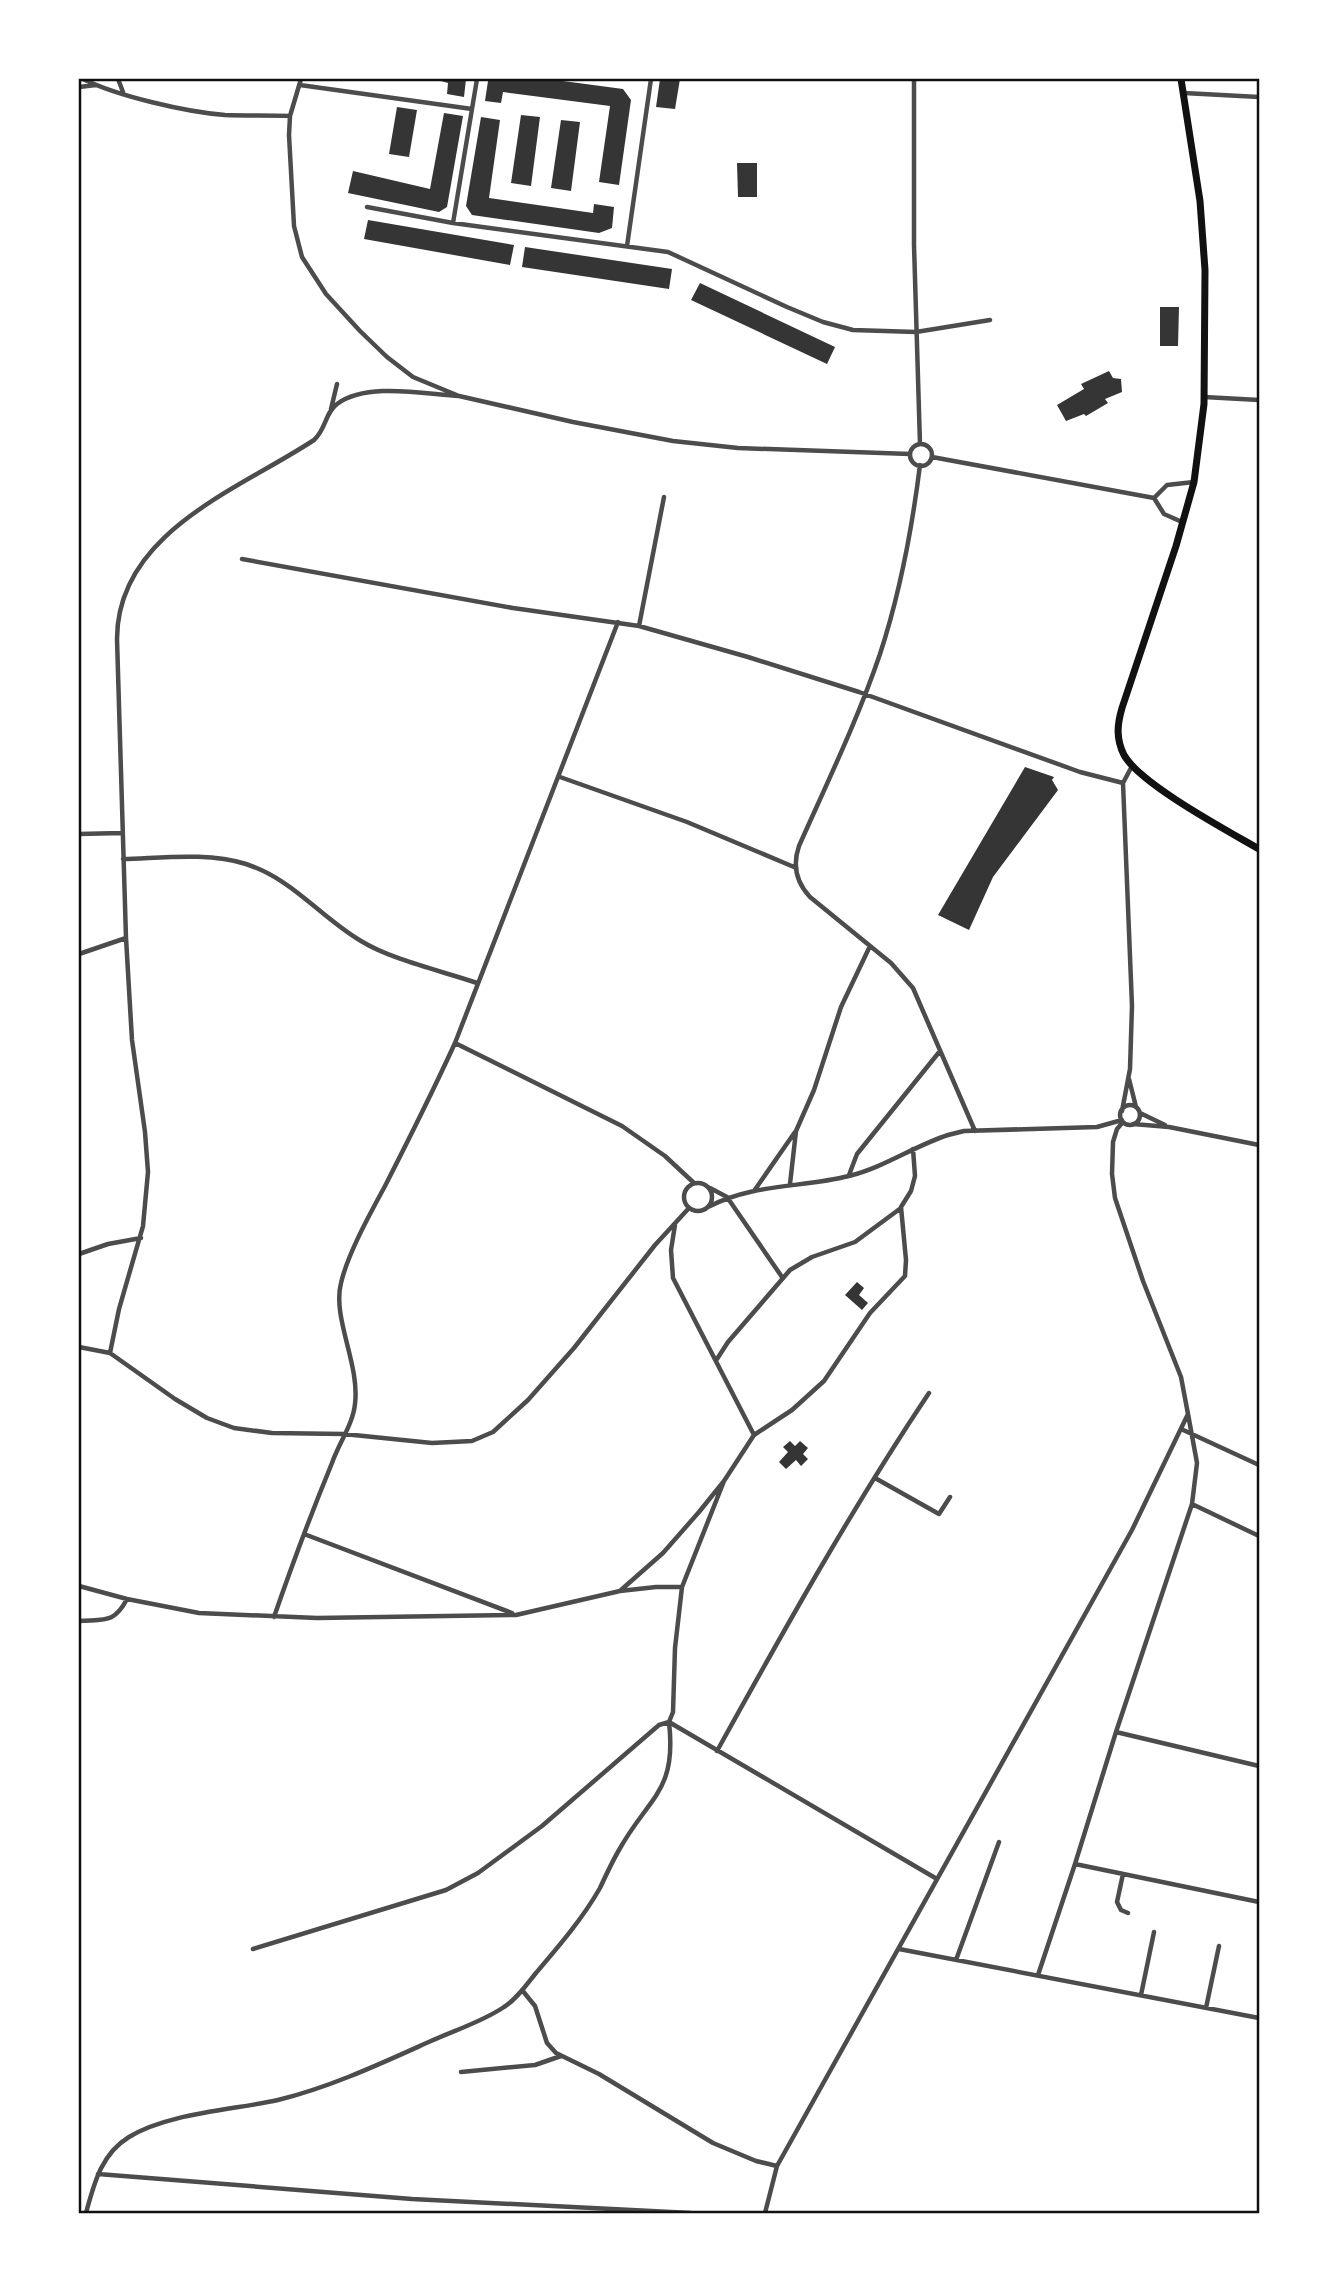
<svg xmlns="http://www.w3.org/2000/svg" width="1338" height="2292" viewBox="0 0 1338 2292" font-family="'Alegreya Sans',sans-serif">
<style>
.building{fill:#353535}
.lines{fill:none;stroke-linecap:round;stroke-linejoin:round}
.minor{stroke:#4c4c4c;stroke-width:4.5}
.trunk{stroke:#111;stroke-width:7}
.neatline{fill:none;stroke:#111;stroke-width:2.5}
</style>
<rect width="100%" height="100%" fill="#fff"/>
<!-- building -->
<path class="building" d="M434,79h32l-2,18 -17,-3 1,-11z
M491,79h57l75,10 8,11 -12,85 -20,-3 11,-76 -107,-14 -2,11 -16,-2 3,-20z
M660,79h20l-5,30 -19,-2z
M397,107l20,3 -8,47 -20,-3z
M444,113l19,3 -16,91 -8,5 -91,-19 5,-22 77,18z
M521,115l19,2 -9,69 -20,-3z
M481,117l19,3 -11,78 104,15 1,-9 20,3 -2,21 -13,5 -127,-18 -6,-9z
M561,120l19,2 -9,69 -20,-3z
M737,163h20v34h-19z
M368,220l146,25 -4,20 -146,-26z
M525,247l147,22 -3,20 -147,-22z
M700,283l135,64 -8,17 -136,-64z
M1160,307h19l-1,39h-18z
M1109,371l4,7 8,1 1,13 -17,7 3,4 -22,13 -2,-2 -18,7 -9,-16 27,-16 -3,-5z
M1025,767l29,10 -2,3 6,10 -65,87 -24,53 -31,-15z
M857,1282l7,6 -5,7 9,8 -6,7 -17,-15z
M790,1441l5,5 5,-5 8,7 -5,6 5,5 -7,7 -5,-6 -10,9 -7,-7 9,-10 -5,-5z"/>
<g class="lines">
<!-- minor -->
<path class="minor" d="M83,79c34,17 103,33 142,36 22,1 44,0 65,1
M118,79l5,13
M301,79l-11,37 -1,19 5,91 8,31 24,37 34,37 27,26 26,20 46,19 114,26 100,19 65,7 172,6
M914,79v166l6,199
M300,85l172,24
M79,87l17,-2
M1184,93l75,4
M367,207l86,16 215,29 119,55 36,15 30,8 63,2 74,-12
M453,223l24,-144
M627,246l24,-167
M1204,397l55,3
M331,409l6,-25
M910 455a11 11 0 1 1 22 0a11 11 0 1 1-22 0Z
M932,457l222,41
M920,465c-8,64 -20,128 -40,189 -22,65 -53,129 -81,192 -7,20 -3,36 11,51l81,66 22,25 62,143
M1154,498l13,-13 27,-3
M1154,498l10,16 18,8
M242,559l271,49 126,18 109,31 111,35 221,80 43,11
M639,626l25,-129
M560,777l127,45 107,45
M79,834l42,-1
M123,859c39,-1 85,-7 123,5 48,16 73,52 115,77 31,19 81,30 116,42
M79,954l47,-16
M455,1043l167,83 43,30 29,27
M1129,1079l7,28
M1120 1115a10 10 0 1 1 20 0a10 10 0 1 1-20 0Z
M1122,1111l8,-42 2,-63 -9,-223 9,-17
M1140,1113l25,12
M1133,1124l36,3 90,18
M849,1175l8,-21 83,-103
M684 1197a14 14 0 1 1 28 0a14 14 0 1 1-28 0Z
M790,1184l6,-53 18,-41 27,-83 29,-61
M710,1188l17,9 55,80
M754,1191l41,-59
M708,1207c46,-24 93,-19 141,-31 34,-8 65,-30 99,-41l16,-4 133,-4 25,-7
M675,1225l-4,25 2,28 81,157
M79,1254l29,-10 33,-6
M79,1347l31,6 65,46 32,19 27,10 38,5 72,1 88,9 40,-2 21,-9 35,-32 46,-52 81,-103 34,-37
M110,1353l9,-44 24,-83 5,-54 -3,-40 -13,-92 -6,-102 -9,-299c0,-107 123,-150 197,-199 12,-11 11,-27 23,-36 30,-22 87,-10 122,-8
M717,1359l11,-17 62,-72 22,-13 43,-15 46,-34
M1181,1429l78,36
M875,1478l64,36 11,-17
M1192,1504l67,32
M304,1534l208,79
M79,1586l48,13 72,14 118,5 199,-3 104,-24 36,-4h26
M621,1590l42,-37 36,-41 25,-31 30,-46 38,-25 32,-29 46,-68 35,-37 1,-16 -5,-53 10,-16 4,-15 -2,-27
M274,1617c18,-52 37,-103 58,-154 7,-20 21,-39 23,-59 5,-40 -23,-86 -14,-121 7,-30 29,-69 44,-97 24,-47 48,-95 70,-143l163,-421
M79,1621c25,-2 35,3 48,-22
M669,1722l268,157
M1116,1732l143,34
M717,1751c67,-121 135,-243 212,-358
M1075,1864l184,38
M1123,1874l-6,28 4,8 7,3
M253,1949l193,-59 32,-17 64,-47 117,-101 10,-3 4,-10 2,-64 7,-61 42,-106
M899,1949l360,69
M956,1960l43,-118
M1038,1975l37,-111 41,-132 76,-228 5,-41 -9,-49
M522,1990l13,16 12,37 9,10 43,21 114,69 43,18 21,5
M1141,1995l13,-63
M1206,2008l13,-62
M461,2072l74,-7 26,-9
M98,2174l314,25 279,14
M86,2213c8,-29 15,-59 43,-76 39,-24 104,-27 149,-37 53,-13 104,-37 153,-59 24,-11 51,-19 73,-34 13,-8 22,-22 32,-34 23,-27 47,-55 64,-85 6,-13 12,-26 19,-38 30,-54 58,-58 50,-128
M765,2213l12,-47 355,-636 56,-116 -7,-37 -38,-96 -28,-83 -3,-24 1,-32 4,-13 6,-7"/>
<!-- trunk -->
<path class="trunk" d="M1181,79l19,122 5,69 -1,134 -10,78 -18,64 -54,162c-5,17 -6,31 2,47 16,29 104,76 135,94"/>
</g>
<!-- border -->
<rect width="1338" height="2292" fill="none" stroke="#ffffff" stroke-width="161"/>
<rect x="80" y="80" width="1178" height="2132" class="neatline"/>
</svg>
